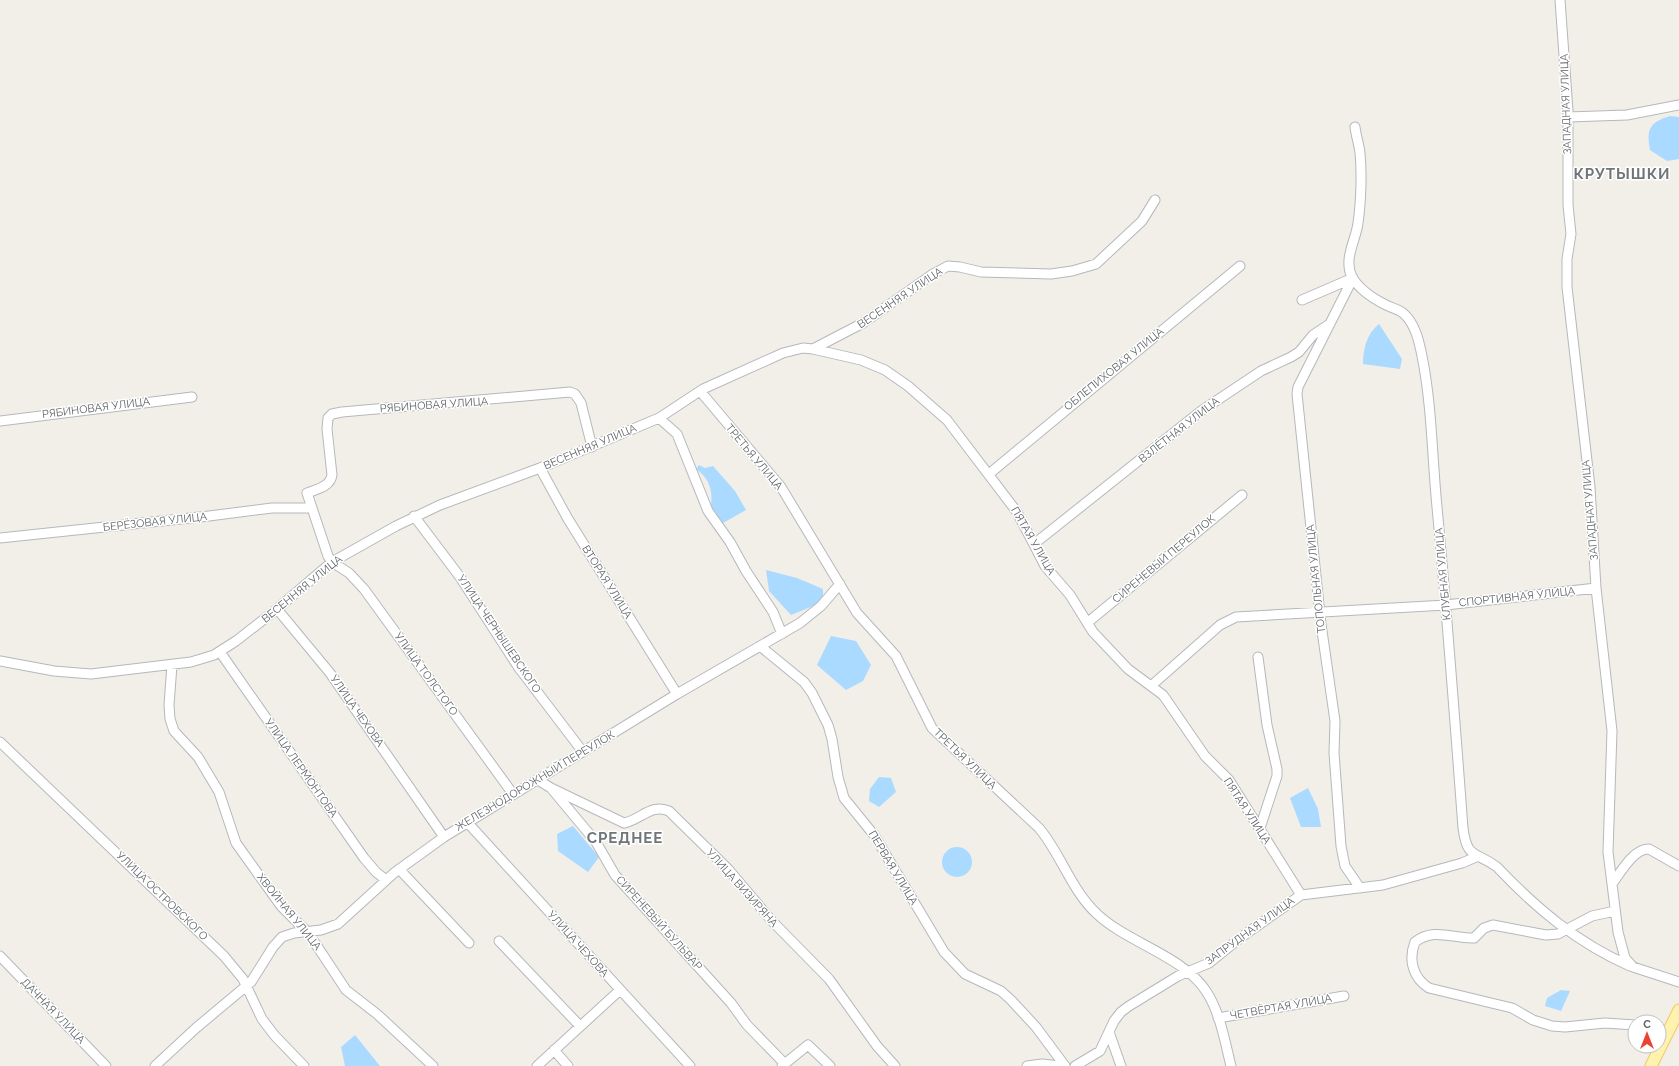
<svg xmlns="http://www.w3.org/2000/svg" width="1679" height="1066" viewBox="0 0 1679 1066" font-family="Raleway,sans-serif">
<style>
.water{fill:#aadaff}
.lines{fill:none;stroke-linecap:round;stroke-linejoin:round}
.minor-casing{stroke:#b5b8bc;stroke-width:11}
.major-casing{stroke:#f2c960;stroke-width:13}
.minor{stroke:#fff;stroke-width:9}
.major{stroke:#fff2af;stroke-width:11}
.labels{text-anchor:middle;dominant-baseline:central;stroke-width:3;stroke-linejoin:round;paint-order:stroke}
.street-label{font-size:11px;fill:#5f6368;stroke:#fff}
.district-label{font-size:15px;font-weight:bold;letter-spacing:1px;fill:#70757a;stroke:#fff}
</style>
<rect width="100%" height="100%" fill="#f1efe8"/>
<!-- water -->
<path class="water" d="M1670,116l9,1v42l-12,2 -17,-11c-4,-21 0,-28 20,-34z
M1379,324l23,35 -2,10 -37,-5c0,-15 4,-31 16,-40z
M699,465l6,3 8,-2 22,25 11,19 -23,13 -12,-17c2,-16 -2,-28 -15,-37z
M766,570l31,8 26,11v13l-32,13 -22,-24z
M831,636l25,5 15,24 -8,16 -17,9 -29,-25z
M879,777l12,1 5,14 -17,15 -10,-6 1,-12z
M1308,788l10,21 3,18h-20l-11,-29z
M573,826l26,31 -11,15 -30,-21 -1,-17z
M942 862a15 15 0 1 1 30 0a15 15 0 1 1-30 0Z
M1561,990l9,1 -9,20 -16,-5 2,-8z
M355,1035l25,31h-35l-4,-19z"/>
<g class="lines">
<!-- minor casing -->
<g class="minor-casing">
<path id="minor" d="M1560,0l8,111v94l3,29 -4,25v28l23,200 6,101 16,143 -4,121 10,80 7,26 8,9 46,15
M1568,117l59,-2 52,-10
M1355,127c1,9 4,17 5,26 2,20 1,49 -2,70 -2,17 -15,36 -6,54 7,12 22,22 34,28 6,3 12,4 17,8 12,10 16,28 19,43 10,50 10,100 15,151 10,107 18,214 26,321 4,32 13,23 34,39 39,41 80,76 133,99
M1353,278l-55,109 -1,7 24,230 14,97 -1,32 7,93 4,20 15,22
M1302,300l51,-22
M813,349l50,-26 70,-49 15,-8 12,1 21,5 70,2 21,-3 24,-7 46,-43 13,-21
M700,391l81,96 76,126 39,43 36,72 107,100c22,26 32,62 58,86 31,29 86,42 109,77 14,21 19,51 25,75
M659,418l18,16 31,77 22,31 16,29 27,41 9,22
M0,421l192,-24
M540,468l28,51 109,175
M989,474l251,-208
M414,516l46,61 59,91 64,84
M0,538l209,-22 63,-8h38
M1034,544l167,-133 60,-40 30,-14 8,-5 14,-17 15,-10
M277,609l53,64 114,164
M1087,623l155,-128
M760,646l44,36 8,11 16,32 4,14 6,38 6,21 30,37 70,117 21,22 36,17 10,9 25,27 29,39
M220,652l144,206 12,14 10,8
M1258,657l9,68 10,44v7l-17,52
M0,661l54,10 37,3 100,-12 23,-7 22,-14 41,-32 55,-47 64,-36 44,-21 100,-37 119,-50 44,-29 80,-36 20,-5 10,1 48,11 24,10 23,16 39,34 70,92 28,54 25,29 23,37 35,37 35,26 42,61 24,24 72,115
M172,665l-3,40 1,14 4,12 24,26 21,35 17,51 45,63 25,25 11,15 29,44 31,24 56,52
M1151,686l69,-61 16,-8 210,-12 150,-17
M0,742l224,214 19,23 19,40 13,17 29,30
M538,780l13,8 45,54 19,33 116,128 16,22 38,39
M551,788l73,35c16,-3 28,-20 45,-12l59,58 44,52 57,58 48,67 18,20
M513,794l-149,-205 -15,-16 -17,-11 -4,-6 -21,-63c10,-4 23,-6 25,-18l-5,-46 1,-11 4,-4 10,-2 228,-20 5,2 6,9 11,44
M467,822l223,244
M399,869l70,74
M1612,884c8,-11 22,-36 37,-35l30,17
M1615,911l-23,5 -34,18 -12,1 -53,-10 -9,3 -10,10c-21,1 -40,-11 -59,4 -7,18 -2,36 14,46l83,20 21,12 19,6 13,1 40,-4 30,2
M499,941l81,85
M0,956l106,110
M1218,1018l126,-22
M1109,1032l12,34
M554,1050l14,16
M155,1066l41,-38 55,-46 22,-35 9,-10 12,-4 27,-3 17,-6 56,-51 50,-36 233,-143 123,-71 21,-17 19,-22
M537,1066l83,-76
M782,1066l26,-21 22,21
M1027,1066l15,-2 18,2
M1075,1066l25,-15 14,-30 7,-9 8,-6 49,-30 31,-13 31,-25 61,-43 82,-10 79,-22 14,-6"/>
</g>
<!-- major casing -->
<g class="major-casing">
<path id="major" d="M1651,1066l28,-56"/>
</g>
<!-- minor -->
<use href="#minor" class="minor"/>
<!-- major -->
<use href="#major" class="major"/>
</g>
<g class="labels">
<!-- street labels -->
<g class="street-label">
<text transform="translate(1566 104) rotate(-92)">ЗАПАДНАЯ УЛИЦА</text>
<text transform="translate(900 298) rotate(-34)">ВЕСЕННЯЯ УЛИЦА</text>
<text transform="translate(1114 369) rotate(-39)">ОБЛЕПИХОВАЯ УЛИЦА</text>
<text transform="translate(434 405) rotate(-4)">РЯБИНОВАЯ УЛИЦА</text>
<text transform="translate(96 408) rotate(-7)">РЯБИНОВАЯ УЛИЦА</text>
<text transform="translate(1179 430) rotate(-38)">ВЗЛЁТНАЯ УЛИЦА</text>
<text transform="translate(590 447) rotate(-23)">ВЕСЕННЯЯ УЛИЦА</text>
<text transform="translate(754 457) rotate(50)">ТРЕТЬЯ УЛИЦА</text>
<text transform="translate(1590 510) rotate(-95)">ЗАПАДНАЯ УЛИЦА</text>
<text transform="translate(155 522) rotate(-6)">БЕРЁЗОВАЯ УЛИЦА</text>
<text transform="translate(1033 541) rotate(60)">ПЯТАЯ УЛИЦА</text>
<text transform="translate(1164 559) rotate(-40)">СИРЕНЕВЫЙ ПЕРЕУЛОК</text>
<text transform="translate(1443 574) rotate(-95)">КЛУБНАЯ УЛИЦА</text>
<text transform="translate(1316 579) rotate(-96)">ТОПОЛЬНАЯ УЛИЦА</text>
<text transform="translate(607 582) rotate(58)">ВТОРАЯ УЛИЦА</text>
<text transform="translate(302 589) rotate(-39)">ВЕСЕННЯЯ УЛИЦА</text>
<text transform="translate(1517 597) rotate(-6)">СПОРТИВНАЯ УЛИЦА</text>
<text transform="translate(499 634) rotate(56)">УЛИЦА ЧЕРНЫШЕВСКОГО</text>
<text transform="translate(426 674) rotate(54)">УЛИЦА ТОЛСТОГО</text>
<text transform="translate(357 711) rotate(55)">УЛИЦА ЧЕХОВА</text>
<text transform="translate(965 759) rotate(44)">ТРЕТЬЯ УЛИЦА</text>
<text transform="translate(301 768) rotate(55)">УЛИЦА ЛЕРМОНТОВА</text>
<text transform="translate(535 781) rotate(-31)">ЖЕЛЕЗНОДОРОЖНЫЙ ПЕРЕУЛОК</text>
<text transform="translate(1247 811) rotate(57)">ПЯТАЯ УЛИЦА</text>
<text transform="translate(893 868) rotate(59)">ПЕРВАЯ УЛИЦА</text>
<text transform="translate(742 888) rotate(48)">УЛИЦА ВИЗИРЯНА</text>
<text transform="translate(162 896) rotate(44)">УЛИЦА ОСТРОВСКОГО</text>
<text transform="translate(289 912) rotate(51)">ХВОЙНАЯ УЛИЦА</text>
<text transform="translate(659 923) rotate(48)">СИРЕНЕВЫЙ БУЛЬВАР</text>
<text transform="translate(1250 931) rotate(-36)">ЗАПРУДНАЯ УЛИЦА</text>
<text transform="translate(578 944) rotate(48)">УЛИЦА ЧЕХОВА</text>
<text transform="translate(1281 1007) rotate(-10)">ЧЕТВЁРТАЯ УЛИЦА</text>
<text transform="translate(53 1011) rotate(46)">ДАЧНАЯ УЛИЦА</text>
</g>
<!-- district labels -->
<g class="district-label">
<text x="1622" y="174">КРУТЫШКИ</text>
<text x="625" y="838">СРЕДНЕЕ</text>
</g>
</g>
<!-- north arrow -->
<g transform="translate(1647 1034)"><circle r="19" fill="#ffffff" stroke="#bfc1c3"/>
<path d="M0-3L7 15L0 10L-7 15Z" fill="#ea4335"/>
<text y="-6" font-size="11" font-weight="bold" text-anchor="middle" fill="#5f6368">С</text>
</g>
</svg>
